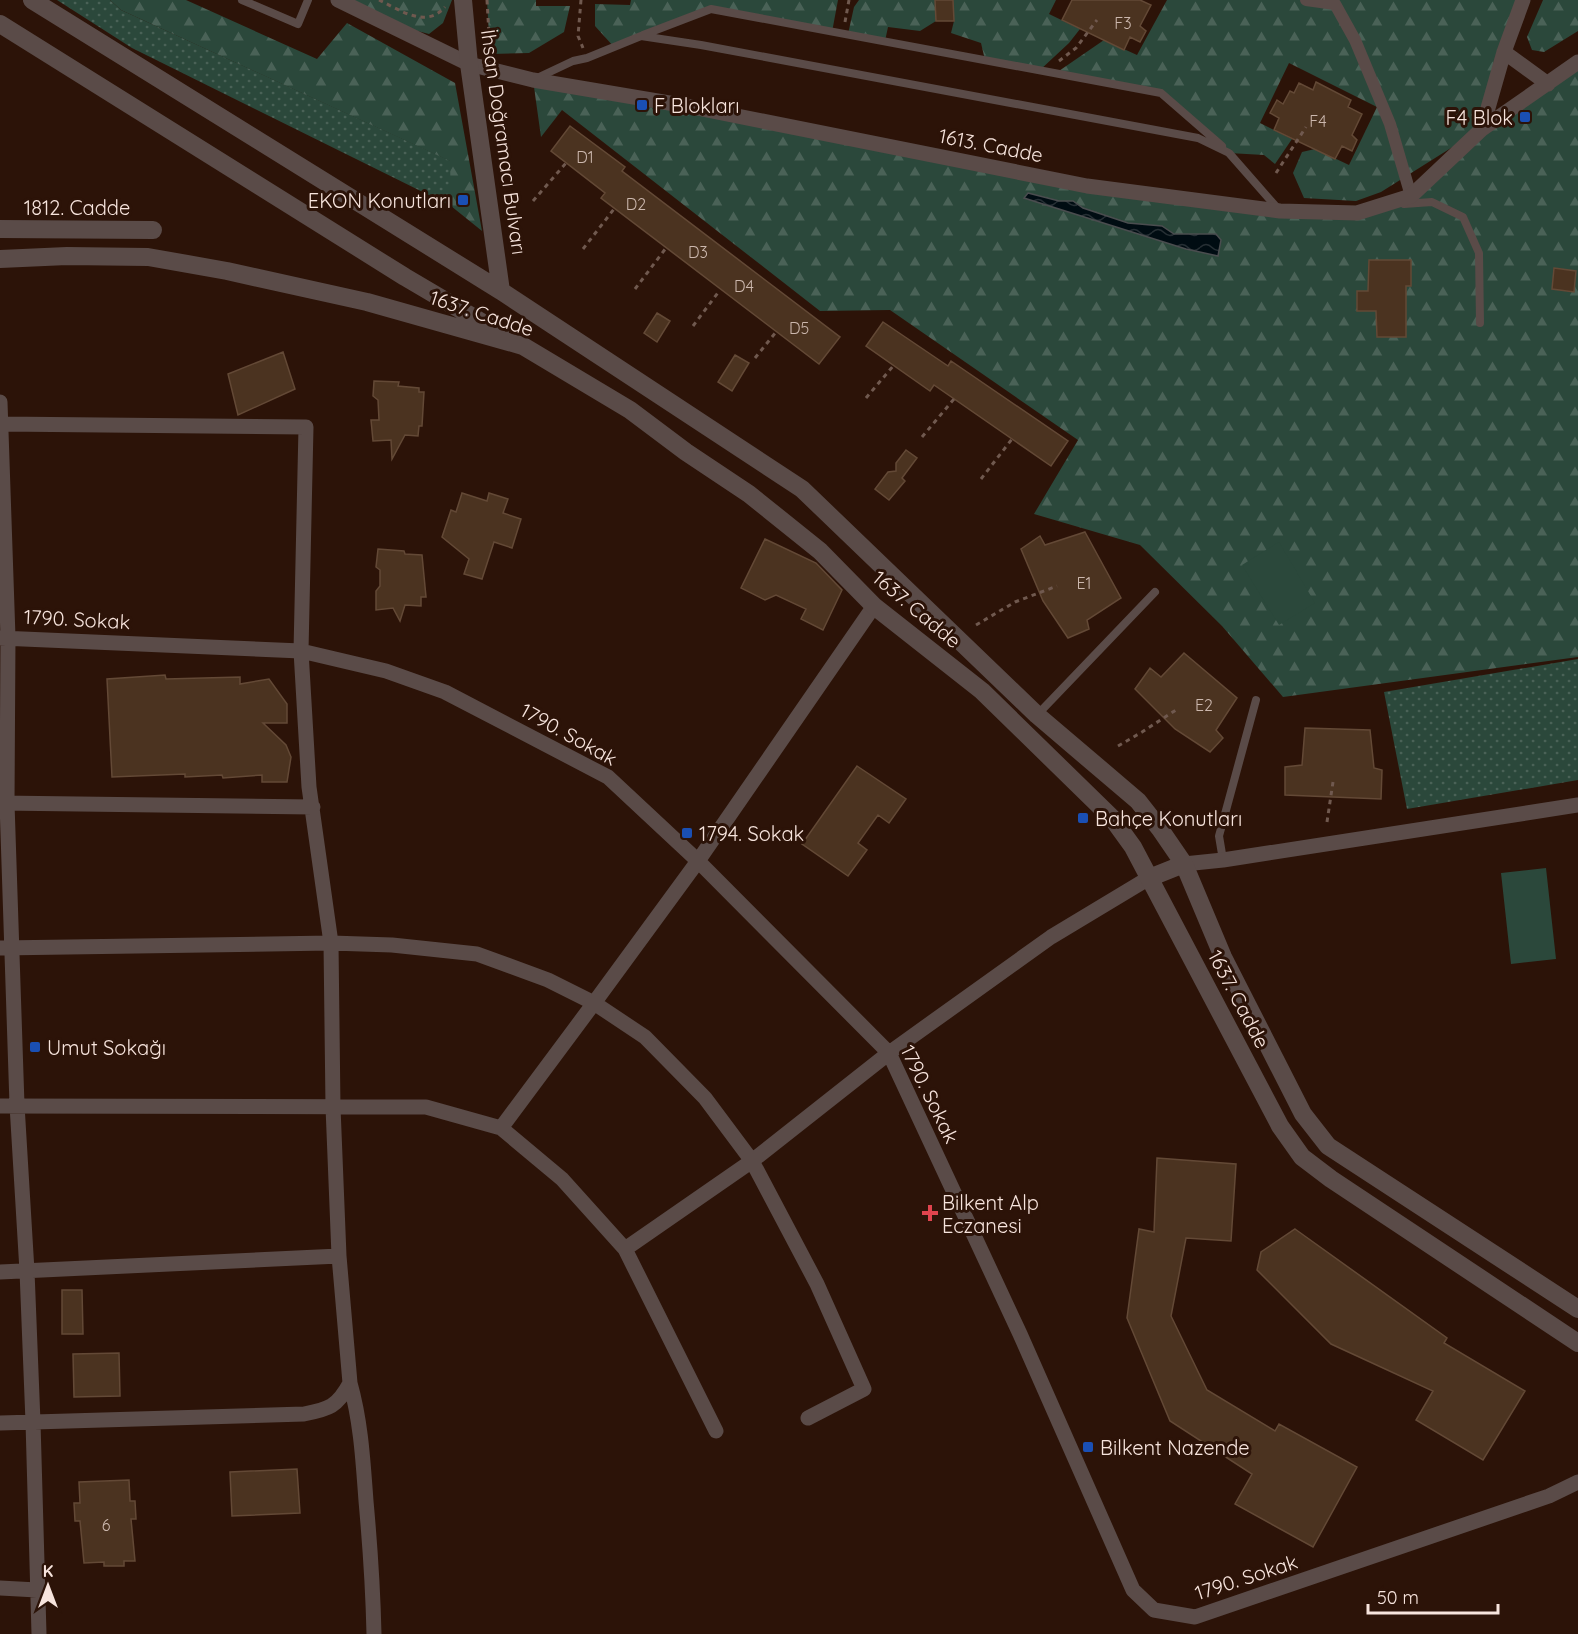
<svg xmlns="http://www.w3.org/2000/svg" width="1578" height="1634" viewBox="0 0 1578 1634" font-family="Quicksand,sans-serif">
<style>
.grass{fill:url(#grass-dots)}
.forest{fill:url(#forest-firs)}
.garden{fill:#2b483b}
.water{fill:url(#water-waves);stroke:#4a4d4f;stroke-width:1.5}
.building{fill:#4b3320;stroke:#634936;stroke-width:1.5}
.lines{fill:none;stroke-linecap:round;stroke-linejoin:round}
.path{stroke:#70594f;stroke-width:3;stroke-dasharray:4.5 4.5;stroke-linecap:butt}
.service{stroke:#5a4b48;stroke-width:8}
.pedestrian{stroke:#5a4b48;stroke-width:12}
.minor{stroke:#5a4b48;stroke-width:15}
.tertiary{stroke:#5a4b48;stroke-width:18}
.transit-dot{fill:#1a4fb4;stroke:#2c1308;stroke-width:2}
.health-dot{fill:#e0444e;stroke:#2c1308;stroke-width:2}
.labels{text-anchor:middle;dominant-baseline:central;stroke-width:6;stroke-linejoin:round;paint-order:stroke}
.number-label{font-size:16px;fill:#ccb8ae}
.poi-label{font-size:20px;fill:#f7e4dd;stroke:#2c1308;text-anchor:start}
.street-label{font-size:20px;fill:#f7e4dd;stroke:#2c1308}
</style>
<defs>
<pattern id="grass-dots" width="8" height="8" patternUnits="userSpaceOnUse" patternTransform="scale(1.5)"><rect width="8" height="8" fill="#2b483b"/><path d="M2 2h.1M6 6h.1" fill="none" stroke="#4a6257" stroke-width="1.8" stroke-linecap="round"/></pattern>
<pattern id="forest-firs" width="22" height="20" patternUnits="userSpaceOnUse" patternTransform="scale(1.5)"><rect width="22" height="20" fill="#2b483b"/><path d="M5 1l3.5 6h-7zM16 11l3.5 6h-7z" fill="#4a6257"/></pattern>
<pattern id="water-waves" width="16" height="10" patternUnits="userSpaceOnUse" patternTransform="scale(1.5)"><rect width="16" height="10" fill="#000c12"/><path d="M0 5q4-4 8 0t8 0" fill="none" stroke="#262f34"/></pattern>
</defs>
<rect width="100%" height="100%" fill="#2c1308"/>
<!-- grass -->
<path class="grass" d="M57,0h53l11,10 330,151v45l-319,-158z
M1578,659v121l-171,29 -23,-117z"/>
<!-- forest -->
<path class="forest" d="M110,0h76l131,59 30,-36 108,60 27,148 -31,-25 -1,-45 -329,-151z
M349,0h103l-9,23 -14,11 -19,-5z
M487,0h49v6h34l-6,26 -35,21 -39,1z
M631,0h207l-6,32 -121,-23 -97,38 -19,-21v-22l35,1z
M859,0h83h-7l1,21 -16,10 -32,-4 -3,14 -37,-7 6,-27z
M953,0h103l-7,14 31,15 -11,14 -29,27 -55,-10 -4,-17 -30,-10 3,-12z
M1167,0h357l-42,128 96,-68v597l-295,40 -61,-71 -82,-81 -106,-31 44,-74 -188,-130 -70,1 -258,-201 -21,27 -8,-57 554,106 270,27 54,-17 67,-65 -97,61 -25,9 -52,-3 -11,-25 9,-21 13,-3 34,16 28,-58 -88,-44 -29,60 32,16 -17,25 -11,-9 -35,-2 -68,-60 -105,-20 48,-33 33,15z
M1543,0h35v31l-34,21 -12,-2 -5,-13z"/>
<!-- garden -->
<path class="garden" d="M1279,542l36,61 -36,22 -37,-60z
M1546,868l10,91 -45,5 -10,-91z"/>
<!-- water -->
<path class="water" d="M1028,193l31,8h14l10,7 45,15 34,3 12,8h42l5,6 -3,16 -32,-7 -162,-51z"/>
<!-- building -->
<path class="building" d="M935,0h18l1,21h-18z
M1072,0h68l11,5 -11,21 6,5 -6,11 -10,-5 -6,13 -62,-30z
M1316,82l35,18 -3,7 14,7 -10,21 5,5 -5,11 -10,-5 -7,13 -61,-29 5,-12 -9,-5 7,-13 6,4 7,-13 4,2 5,-10 14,7z
M570,126l55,41 -3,4 218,166 -21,27 -218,-166 4,-5 -54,-42z
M1369,260h42v26h-5v51h-29l-1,-26h-19v-20h11z
M1554,268l22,3 -2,21 -22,-3z
M657,313l13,8 -13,21 -13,-9z
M883,322l65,44 3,-5 117,80 -17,25 -117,-81 -4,6 -64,-45z
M283,352l12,37 -57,26 -10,-41z
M735,355l14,8 -17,28 -14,-9z
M374,381l25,1 -1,4 21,2v4h5l-2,34h-3l-1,10 -13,-1 -13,24 -1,-19 -18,1 -2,-21h8l-1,-20 -5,-4z
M906,450l11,8 -15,20 3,3 -16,19 -14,-11 13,-17 8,-1v-8z
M462,493l25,8 2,-8 19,6 -5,14 18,6 -9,29 -18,-6 -12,37 -18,-5 5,-15 -27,-22 9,-27 5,2z
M1085,532l36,66 -34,22 2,9 -21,9 -25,-37 -22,-52 19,-13 5,9z
M765,539l51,24 26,27 -19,40 -22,-11 5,-10 -30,-14 -11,5 -24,-12z
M378,549l26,2 1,3 17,1 4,42h-5v9l-16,-1 -5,16 -7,-13 -17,2v-19l4,-5v-16l-4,-3z
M1184,653l53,45 -21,32 7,8 -13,14 -35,-23 -40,-40 15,-21 11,9z
M165,675l1,4 74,-2v7l29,-5 18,25v19h-24l23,22 5,12 -4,25h-25v-7l-39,3 -1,-3 -37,2v-3l-73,3 -5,-98z
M1305,728l65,2 4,38 8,2 -1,29 -96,-4v-28l17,-2z
M857,766l49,33 -17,24 -11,-8 -20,28 9,7 -19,26 -46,-32z
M1157,1158l79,6 -5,77 -45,-3 -15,78 36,74 68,41 4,-7 78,43 -44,80 -78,-43 17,-30 -82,-53 -43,-103 12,-89 15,3z
M1295,1229l152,109 -3,5 81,48 -42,69 -67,-40 17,-29 -102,-47 -74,-74 4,-18z
M62,1290h20l1,44h-21z
M119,1353l1,43 -46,1 -1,-43z
M297,1469l3,44 -68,3 -2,-44z
M129,1480l1,21h5l1,18h-5l4,42h-11v5h-20v-4l-20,1 -4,-42h-5l-1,-18h6l-1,-21z"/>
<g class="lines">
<!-- path -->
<path class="path" d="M379,0c21,10 47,29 66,7
M487,0l3,52
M581,0l-3,36 5,12
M845,22l4,-22
M1059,61l17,-13 21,-28
M1276,173l30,-46
M533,201l33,-38
M583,249l31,-40
M635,289l31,-41
M693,326l27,-36
M755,358l21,-26
M866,398l28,-33
M922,437l32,-38
M981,479l31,-40
M976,625l39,-23 42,-16
M1118,746l24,-14 37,-24
M1327,822l6,-40"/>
<!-- service -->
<path class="service" d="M242,0l56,24 10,-24
M643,35l68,-26 450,84 61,53
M537,78l36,-17 14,-3 54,-22 60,9 497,93 31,15 50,57
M1404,204l28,-2 31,15 16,36 1,70
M1038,714l117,-122
M1223,860l-4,-24 37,-136"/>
<!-- pedestrian -->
<path class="pedestrian" d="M1306,0l29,4 20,36 35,84 21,72"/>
<!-- minor -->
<path class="minor" d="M338,0l131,64 64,16 154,26 400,80 193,25 77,2 54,-17 71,-67 96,-67
M1504,52l44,32
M1482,129l22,-77 19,-52
M0,402l8,235 -1,166 10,302 10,166 6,151 6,212
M0,638l301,13 85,20 59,21 163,85 90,84 191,192 131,281 113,256 21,20 41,7 354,-121 29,-14
M0,803l313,4
M1184,864l39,-4 355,-55
M0,948l331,-5 61,2 85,9 71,26 46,23 104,-142 176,-255
M0,1106l426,1 75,21 93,-125 51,34 60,61 47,63 137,-108 162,-116 98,-59
M501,1128l61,51 63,70 91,182
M625,1249l127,-88 65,123 47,105 -56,29
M0,1272l339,-16
M350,1383c11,39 13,78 16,118 4,44 7,89 8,133
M0,1423l304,-9c25,-5 33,-7 46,-31l-11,-127 -6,-149 -2,-164 -22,-156 -8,-136 5,-224 -305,-3
M0,1588l37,2"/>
<!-- tertiary -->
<path class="tertiary" d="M32,0l469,291 301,198 235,226 101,86 22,28 24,35 39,93 80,157 25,32 250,163
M463,0l6,64 32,227
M0,24l405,253 95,56
M0,229l153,1
M0,259l67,-3 81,1 79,14 140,31 156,44 107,64 56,42 63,42 71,57 54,55 108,85 130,127 21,29 147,279 22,31 29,22 247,164
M1149,878l35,-14"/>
</g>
<!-- markers -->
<g class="transit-dot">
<rect x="636" y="99" width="12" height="12" rx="3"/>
<rect x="1519" y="111" width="12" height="12" rx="3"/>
<rect x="457" y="194" width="12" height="12" rx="3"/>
<rect x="1077" y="812" width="12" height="12" rx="3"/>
<rect x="681" y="827" width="12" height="12" rx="3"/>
<rect x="29" y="1041" width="12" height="12" rx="3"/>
<rect x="1082" y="1441" width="12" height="12" rx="3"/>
</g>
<path class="health-dot" d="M927 1204h6v6h6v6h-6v6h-6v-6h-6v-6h6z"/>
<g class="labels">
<!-- number labels -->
<g class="number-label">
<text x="1123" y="23">F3</text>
<text x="1318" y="121">F4</text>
<text x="585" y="157">D1</text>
<text x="636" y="204">D2</text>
<text x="698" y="252">D3</text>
<text x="744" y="286">D4</text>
<text x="799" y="328">D5</text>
<text x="1084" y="583">E1</text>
<text x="1204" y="705">E2</text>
<text x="106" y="1525">6</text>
</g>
<!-- poi labels -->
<g class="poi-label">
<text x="654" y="105">F Blokları</text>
<text x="1513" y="117" text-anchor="end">F4 Blok</text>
<text x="451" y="200" text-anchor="end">EKON Konutları</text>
<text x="1095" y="818">Bahçe Konutları</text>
<text x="699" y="833">1794. Sokak</text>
<text x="47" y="1047">Umut Sokağı</text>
<text x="942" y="1202">Bilkent Alp<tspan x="942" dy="23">Eczanesi</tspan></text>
<text x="1100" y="1447">Bilkent Nazende</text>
</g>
<!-- street labels -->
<g class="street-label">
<text transform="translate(504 142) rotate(82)">İhsan Doğramacı Bulvarı</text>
<text transform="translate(991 145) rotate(11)">1613. Cadde</text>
<text x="77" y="207">1812. Cadde</text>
<text transform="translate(482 313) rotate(18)">1637. Cadde</text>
<text transform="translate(917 609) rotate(40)">1637. Cadde</text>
<text transform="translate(77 619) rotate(3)">1790. Sokak</text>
<text transform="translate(569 734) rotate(29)">1790. Sokak</text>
<text transform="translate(1239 999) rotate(62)">1637. Cadde</text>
<text transform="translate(930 1094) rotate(64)">1790. Sokak</text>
<text transform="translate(1246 1577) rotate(-18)">1790. Sokak</text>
</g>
</g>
<!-- north arrow -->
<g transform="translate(48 1586)" stroke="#2c1308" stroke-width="4.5" paint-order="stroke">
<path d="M0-4.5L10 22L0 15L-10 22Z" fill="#f7e4dd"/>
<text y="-9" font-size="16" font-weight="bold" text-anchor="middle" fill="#f7e4dd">K</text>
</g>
<!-- scale -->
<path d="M1368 1604v9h130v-9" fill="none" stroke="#f7e4dd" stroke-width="3"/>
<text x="1377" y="1604" font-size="18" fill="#f7e4dd" stroke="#2c1308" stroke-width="4.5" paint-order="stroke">50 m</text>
</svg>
